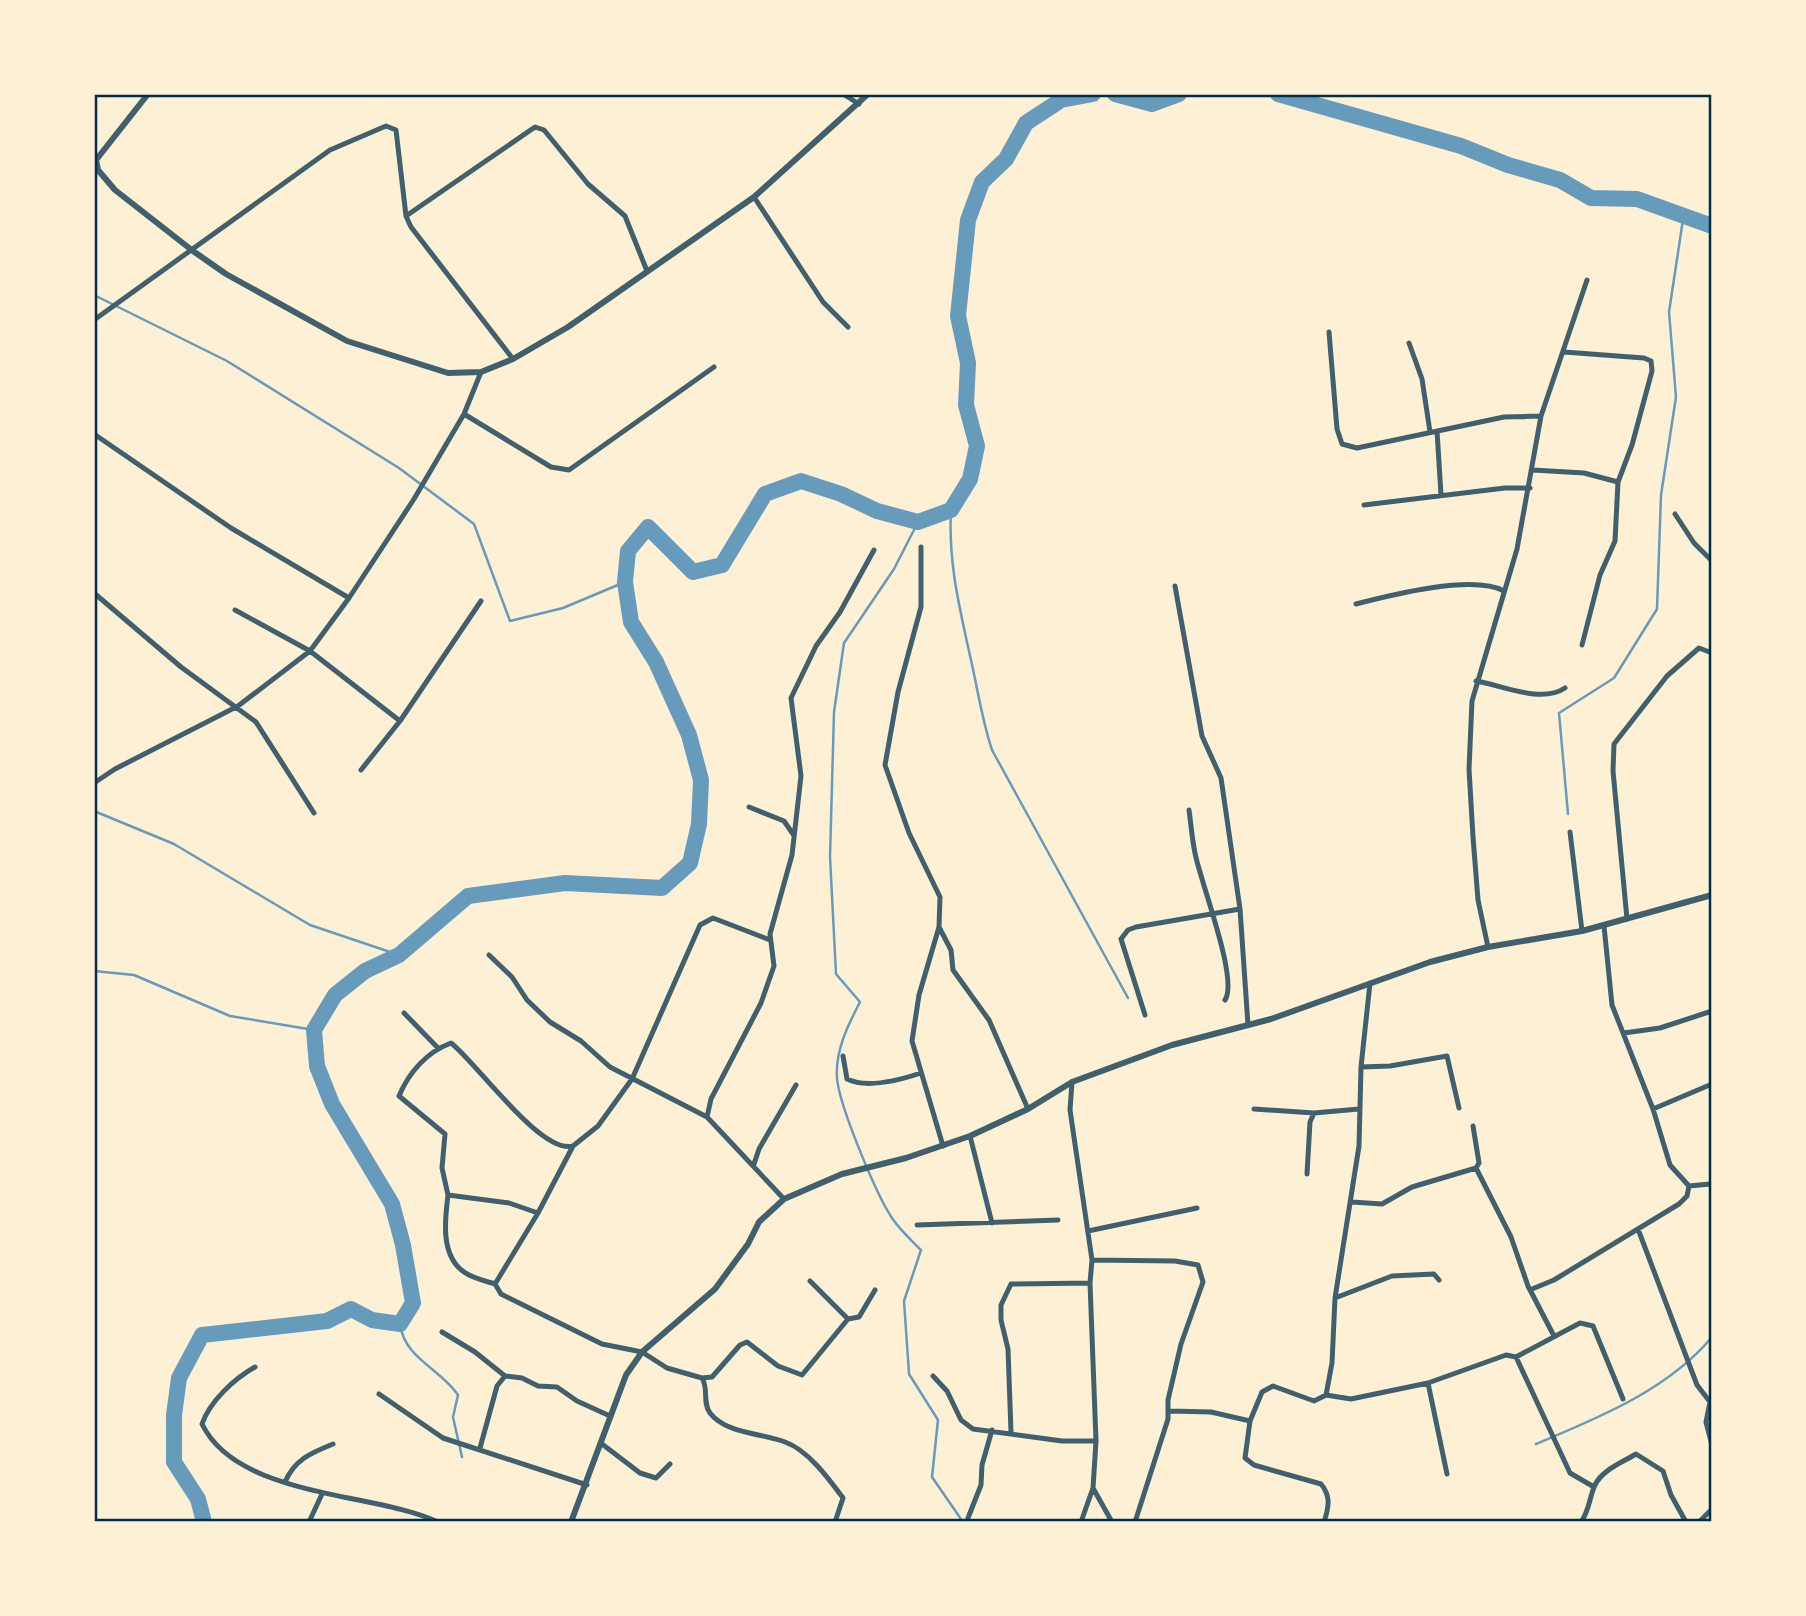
<svg xmlns="http://www.w3.org/2000/svg" width="1806" height="1616" viewBox="0 0 1806 1616" font-family="Raleway,sans-serif">
<style>
.lines{fill:none;stroke-linecap:round;stroke-linejoin:round}
.stream{stroke:#669bbc;stroke-width:2.5}
.river{stroke:#669bbc;stroke-width:16}
.minor{stroke:#3f606c;stroke-width:5}
.tertiary{stroke:#3f606c;stroke-width:6}
.neatline{fill:none;stroke:#003049;stroke-width:2.5}
</style>
<rect width="100%" height="100%" fill="#fdf0d5"/>
<g class="lines">
<!-- stream -->
<path class="stream" d="M94,295l133,66 172,107 75,56 36,97 53,-13 62,-26
M951,510c-3,53 9,100 20,150 7,31 11,60 21,90l136,248
M918,522l-24,47 -50,74 -10,69 -4,145 6,117 24,28c-12,23 -25,49 -23,76 2,27 39,116 55,140 8,12 19,22 29,32l-17,51 5,73 29,46 -6,57 31,45
M94,811l80,33 136,81 89,30
M1568,814l-9,-101 55,-35 43,-69 4,-114 15,-98 -7,-85 15,-99
M94,971l40,4 96,41 84,14
M400,1324c4,34 41,45 58,71l-5,22 9,40
M1536,1444c62,-26 132,-54 176,-107"/>
<!-- river -->
<path class="river" d="M1115,94l37,10 27,-10
M1278,94l183,52 47,19 52,15 31,18 46,1 75,27
M204,1522l-6,-23 -24,-37v-47l5,-37 23,-43 125,-14 24,-12 21,11 28,4 13,-21 -10,-58 -11,-41 -60,-100 -15,-38 -3,-36 21,-35 30,-24 34,-16 69,-59 97,-13 97,5 28,-25 9,-39 2,-44 -12,-45 -33,-73 -25,-40 -6,-40 3,-31 20,-24 45,45 29,-7 43,-71 36,-13 40,13 36,17 41,11 33,-12 19,-31 7,-33 -11,-41 2,-42 -10,-47 10,-96 14,-38 24,-23 20,-36 35,-23 32,-6"/>
<!-- minor -->
<path class="minor" d="M843,94l16,10
M754,197l69,105 25,25
M406,216l129,-89 9,3 44,54 37,32 22,55
M94,320l236,-170 56,-24 10,4 10,86 5,11 102,132
M1329,332l8,97 5,15 15,4 147,-31 37,-1
M1409,343l13,36 8,53
M1564,352l80,6 7,3 1,10 -20,74 -14,37 -3,59 -15,34 -18,70
M464,414l87,53 18,3 145,-103
M1437,431l4,64
M94,434l137,94 118,70
M1533,470l51,3 34,9
M1364,505l141,-17h25
M1675,514l19,29 18,18
M921,547v60l-23,85 -13,73 24,68 31,64 -1,30 -20,68 -7,46 31,105
M1175,586l27,150 19,42 19,131 8,116
M94,593l87,74 75,55 58,91
M1356,604c35,-9 117,-30 148,-13
M235,610l75,41 90,70
M1476,681c26,4 65,23 89,7
M361,770l39,-49 81,-120
M94,783l21,-14 123,-63 72,-55 39,-53 65,-99 50,-85 17,-42
M749,807l35,14 9,13
M1189,810c2,14 3,29 6,43 5,28 44,126 30,147
M1570,832l12,99
M1627,919l-14,-148 1,-27 53,-68 32,-28 13,5
M1604,926l8,79 41,104 17,56 19,21 21,-2 2,4
M939,927l12,23 2,20 36,50 39,89
M770,940l-57,-22 -13,7 -68,154 -34,47 -25,20 -35,67 -43,71 6,10 101,50 40,8 25,16 35,10c7,11 0,24 8,35 16,21 52,20 75,29 23,8 44,37 58,56l-8,24
M1488,947l-10,-47 -5,-63 -4,-68 3,-68 45,-152 24,-133 46,-136
M489,955l23,22 15,23 23,22 31,19 29,26 97,50 77,82
M404,1013l34,35
M1145,1015l-24,-76 7,-9 8,-3 104,-18
M1624,1033l36,-5 52,-17
M843,1056l4,23c20,10 53,1 74,-6
M1361,1067l29,-1 57,-10 12,52
M1072,1082l-2,28 22,150 -2,23 6,158 -3,47 19,34
M1254,1109l60,4 45,-4
M1653,1109l59,-25
M707,1117l4,-18 50,-96 13,-37 -4,-32 22,-79 9,-79 -10,-78 25,-52 24,-34 34,-62
M1473,1126l6,37 -3,5
M970,1136l22,87
M754,1164l5,-15 37,-64
M1307,1174l3,-52 4,-9
M448,1195c-3,24 -8,60 16,77 8,6 21,9 31,12
M1352,1202l30,2 30,-17 64,-19 35,69 17,49 26,50
M538,1213l-29,-10 -61,-8 -6,-27 3,-34 -46,-38c10,-24 28,-44 52,-53 25,19 90,112 122,103
M917,1225l141,-5
M1638,1229l59,156 13,17 -4,20 6,23
M1088,1231l109,-23
M1092,1260l83,1 23,4 5,17 -22,62 -13,56v19l-33,103
M810,1281l38,38
M1532,1289l22,-9 125,-76 8,-8 2,-10
M1335,1298l57,-22 42,-2 5,6
M442,1332l33,20 30,24
M1516,1357l54,116 24,14
M255,1367c-21,12 -45,34 -53,57 36,74 173,68 236,98
M933,1376l14,15 14,29 12,9 89,12h34
M702,1378l10,-1 28,-32 7,-3 31,24 24,9 46,-56 11,-2 16,-27
M1428,1383l19,91
M379,1394l64,44 144,47
M1326,1395l6,-32 3,-65 24,-152 2,-79 9,-84
M1170,1411l41,1 39,9
M1011,1432l-3,-83 -7,-29v-15l10,-21 79,-1
M602,1444l38,29 16,5 14,-14
M480,1448l17,-62 8,-10 17,2 16,8 19,1 20,14 33,15
M285,1482c10,-23 26,-29 48,-38
M968,1518l13,-33 1,-20 10,-35
M309,1522l13,-28
M1081,1522l12,-34
M1324,1522c5,-15 7,-26 -3,-38l-67,-19 -9,-7 5,-37 12,-29 11,-6 41,15 12,-6 25,4 77,-16 78,-28 10,2 64,-34 13,3 30,73
M1581,1522c9,-13 8,-24 14,-37 7,-15 28,-23 41,-31l27,17 8,24 15,27
M1699,1522l13,-13"/>
<!-- tertiary -->
<path class="tertiary" d="M148,94l-52,66 2,10 17,20 78,61 33,23 121,67 101,32 33,-1 32,-13 55,-32 186,-130 114,-103
M571,1522l55,-147 16,-23 73,-63 33,-45 11,-22 25,-23 58,-25 64,-16 64,-22 58,-27 44,-27 100,-37 99,-26 159,-57 58,-15 94,-16 130,-36"/>
</g>
<!-- border -->
<rect width="1806" height="1616" fill="none" stroke="#fdf0d5" stroke-width="192"/>
<rect x="96" y="96" width="1614" height="1424" class="neatline"/>
</svg>
